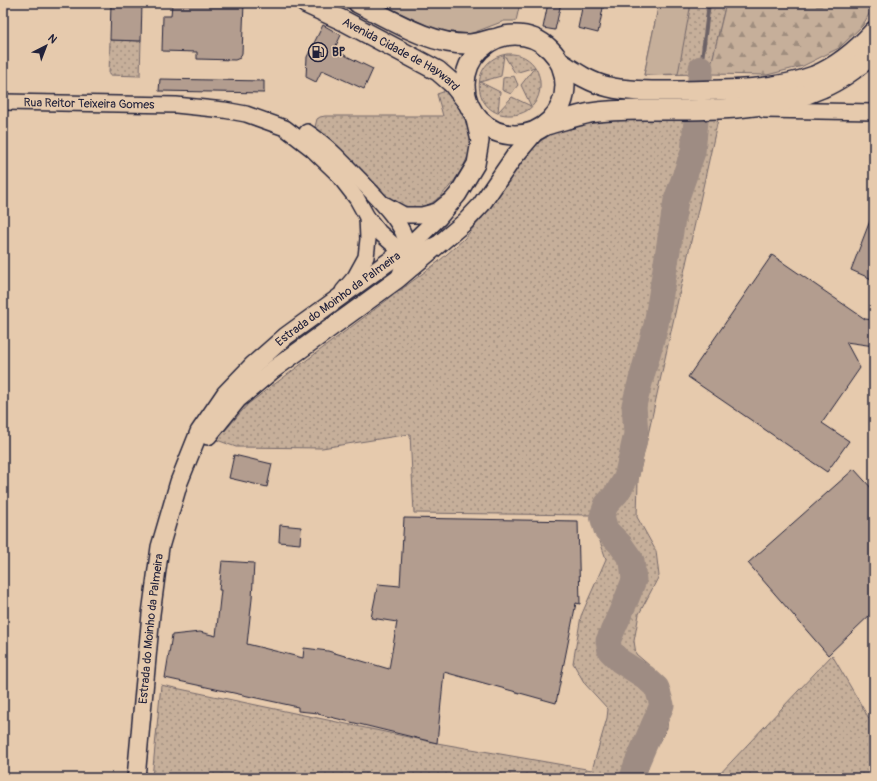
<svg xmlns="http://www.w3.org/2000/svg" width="877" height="781" viewBox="0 0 877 781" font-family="Pangolin,sans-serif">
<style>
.grass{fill:url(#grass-dots);stroke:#74686a;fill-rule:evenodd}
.forest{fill:url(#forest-firs);stroke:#74686a}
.green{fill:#c6af9a;stroke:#74686a}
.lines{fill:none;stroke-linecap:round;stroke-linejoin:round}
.stream{stroke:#6c6266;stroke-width:4}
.river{stroke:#9e8c83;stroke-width:25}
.building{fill:#b39d8f;stroke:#22223b}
.tertiary-casing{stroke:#22223b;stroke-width:18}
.secondary-casing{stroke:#22223b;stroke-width:20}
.primary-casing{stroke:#22223b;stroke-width:22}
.tertiary{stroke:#e6caad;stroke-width:15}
.secondary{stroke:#e6caad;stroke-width:17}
.primary{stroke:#e6caad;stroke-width:19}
.labels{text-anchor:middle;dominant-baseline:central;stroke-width:3;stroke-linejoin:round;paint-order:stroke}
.poi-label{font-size:12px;font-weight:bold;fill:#22223b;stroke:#e6caad;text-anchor:start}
.street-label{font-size:12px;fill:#22223b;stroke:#e6caad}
</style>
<defs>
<pattern id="grass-dots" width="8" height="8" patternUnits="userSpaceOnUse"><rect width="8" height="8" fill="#c6af9a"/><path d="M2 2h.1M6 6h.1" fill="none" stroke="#a08e7f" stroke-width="1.8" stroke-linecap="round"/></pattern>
<pattern id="forest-firs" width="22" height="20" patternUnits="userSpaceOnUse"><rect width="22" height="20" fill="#c6af9a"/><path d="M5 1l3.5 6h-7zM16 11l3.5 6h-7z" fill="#a08e7f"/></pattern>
</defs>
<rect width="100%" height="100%" fill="#e6caad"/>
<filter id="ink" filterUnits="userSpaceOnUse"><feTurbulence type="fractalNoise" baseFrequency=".025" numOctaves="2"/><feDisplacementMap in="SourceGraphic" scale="8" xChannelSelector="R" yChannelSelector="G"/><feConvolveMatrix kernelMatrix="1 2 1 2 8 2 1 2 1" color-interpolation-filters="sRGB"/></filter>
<g filter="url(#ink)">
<!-- grass -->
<path class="grass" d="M659,3h67l-17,71 -65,1z
M110,40l31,1 -1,35 -31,-1z
M507,54c42,-3 45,60 4,61 -39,2 -44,-55 -4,-61zM504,55l11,18 20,-6 -14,18 10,21 -19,-9 -14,15 2,-20 -20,-10 21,-6z
M514,76l4,9 -7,9 -9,-4 1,-12z
M446,87c13,15 24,28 26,48 2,22 -24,60 -44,70 -7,3 -16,3 -24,1 -13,-4 -32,-21 -41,-32 -4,-5 -7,-10 -11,-14 -12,-11 -25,-21 -37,-33l2,-8 3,-2 5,-1h118l-6,-22 6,-2z
M719,115l-81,365 -1,37 19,34 3,25 -20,38 -5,27 2,13 14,12 13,15 6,23 -2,24 -16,28 -6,22h-493l9,-93 276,58 155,27 15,-52 1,-9 -23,-25 -12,-21 8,-47 25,-57 -15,-44 -177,-2 -4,-79 -88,14 -86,-1 -19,-7 31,-36 190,-142 26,-23 21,-25 40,-58 8,-10 20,-13 32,-11 60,-6z
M832,655l42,72v51h-158z"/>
<!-- forest -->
<path class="forest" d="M726,3h148v2l-11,20 -24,23 -36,18 -36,9 -58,-1z"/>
<!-- green -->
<path class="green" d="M379,3h141l-4,18h-12l-34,13 -31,-3z
M659,3h32l-13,71 -34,1z"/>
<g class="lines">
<!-- stream -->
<path class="stream" d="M701,68l8,-65"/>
<!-- river -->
<path class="river" d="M632,778l4,-13 26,-60 -5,-17 -12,-11 -25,-16 -10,-10 -2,-10 19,-43 7,-18 -2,-19 -12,-17 -14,-14 -4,-14 4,-11 11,-12 9,-15 10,-44 -2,-29 22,-80 20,-125 17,-48 8,-84"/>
</g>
<!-- building -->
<path class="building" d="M111,3h31l-1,38 -31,-1z
M172,3h72l-2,50 -2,5 -5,2 -38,-1v-7l-35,-1 1,-35h8z
M548,3h13l-6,27 -12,-2z
M583,3h21l-6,30 -20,-5z
M323,25l18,10 -7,15 39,19 -9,20 -42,-19 -6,12 -10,-5 1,-20z
M160,79l104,2v12l-105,-2z
M873,213h1v67l-23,-10z
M772,255l93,64 9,1v26l-28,-4 14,26 -38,55 27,18 -22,31 -139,-95z
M234,455l38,9 -5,23 -38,-9z
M854,469l20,22v120l-46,44 -80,-92z
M404,518l174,3 2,83 -4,-1 -20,100 -112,-31 -7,71 -119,-29v-1l-20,-2v-4l-133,-29 7,-43 28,-3 16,4 5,-46h-2l3,-29 32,2 -2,36 -5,45 56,14 1,-10 24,3 61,18 8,-47 -26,-4 7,-34 22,2z
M280,525l21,2 -1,17 -21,-2z"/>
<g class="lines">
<!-- tertiary casing -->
<g class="tertiary-casing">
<g id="tertiary">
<path id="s1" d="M3,102l173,3 48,5 22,4 39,14 26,20 25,24 21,27 10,18 1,22 -2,18 -11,20 -12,14"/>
<path d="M764,110l110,2"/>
<path d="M307,132c22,14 39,34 57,52 12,13 36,36 41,54 4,12 -2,30 -7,41"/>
<path d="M386,205l18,10h18l15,-4 11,-9"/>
<path d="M367,217l12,15 17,15 17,4 13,-2 11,-5"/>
</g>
</g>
<!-- secondary casing -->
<g class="secondary-casing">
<g id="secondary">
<path d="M208,436l30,-37 36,-30 124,-90 67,-57 16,-17 33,-48 22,-26"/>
<path id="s2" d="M136,778l15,-164 9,-67 19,-65 20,-50 26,-38 28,-29 33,-29 120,-87 32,-31 20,-24 18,-30 4,-23 -7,-30"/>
</g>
</g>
<!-- primary casing -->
<g class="primary-casing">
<g id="primary">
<path id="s3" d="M305,3l39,18 94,50 15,13 15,19"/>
<path d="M358,3c34,17 74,43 113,41 7,-1 15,-3 21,-5"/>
<circle cx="515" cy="85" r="50"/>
<path d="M561,63c15,10 30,20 48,24 21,5 43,4 64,4 45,-1 98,1 141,-15 24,-10 43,-26 60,-45"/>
<path d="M546,125c15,-4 30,-9 44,-12 24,-4 49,-3 73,-3 52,0 110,0 159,-22 19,-8 36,-21 52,-35"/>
</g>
</g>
<!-- tertiary -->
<use href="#tertiary" class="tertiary"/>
<!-- secondary -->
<use href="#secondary" class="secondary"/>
<!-- primary -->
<use href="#primary" class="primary"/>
</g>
</g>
<!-- icons -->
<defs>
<g id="fuel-ring" transform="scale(1)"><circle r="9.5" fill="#e6caad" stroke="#22223b" stroke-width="1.5"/><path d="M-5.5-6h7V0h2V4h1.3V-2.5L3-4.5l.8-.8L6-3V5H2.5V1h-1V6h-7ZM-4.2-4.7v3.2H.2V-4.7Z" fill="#22223b"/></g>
</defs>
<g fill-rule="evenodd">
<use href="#fuel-ring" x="318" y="52"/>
</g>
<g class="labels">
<!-- poi labels -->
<g class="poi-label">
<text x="332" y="52">BP</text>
</g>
<!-- street labels -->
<g class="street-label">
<text stroke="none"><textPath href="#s3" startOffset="109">Avenida Cidade de Hayward</textPath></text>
<text stroke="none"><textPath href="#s1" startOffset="86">Rua Reitor Teixeira Gomes</textPath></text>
<text stroke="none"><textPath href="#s2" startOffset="548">Estrada do Moinho da Palmeira</textPath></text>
<text stroke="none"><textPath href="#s2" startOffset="150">Estrada do Moinho da Palmeira</textPath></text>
</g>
</g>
<!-- margin -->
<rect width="877" height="781" fill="none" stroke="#e6caad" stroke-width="16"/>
<rect x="8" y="8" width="861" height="765" fill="none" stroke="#22223b" stroke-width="1.5" filter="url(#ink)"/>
<!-- north arrow -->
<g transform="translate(46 46) rotate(42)" stroke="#e6caad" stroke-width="3" paint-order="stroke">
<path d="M0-3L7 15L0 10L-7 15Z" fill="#22223b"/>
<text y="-6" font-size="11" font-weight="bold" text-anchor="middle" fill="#22223b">N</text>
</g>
</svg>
